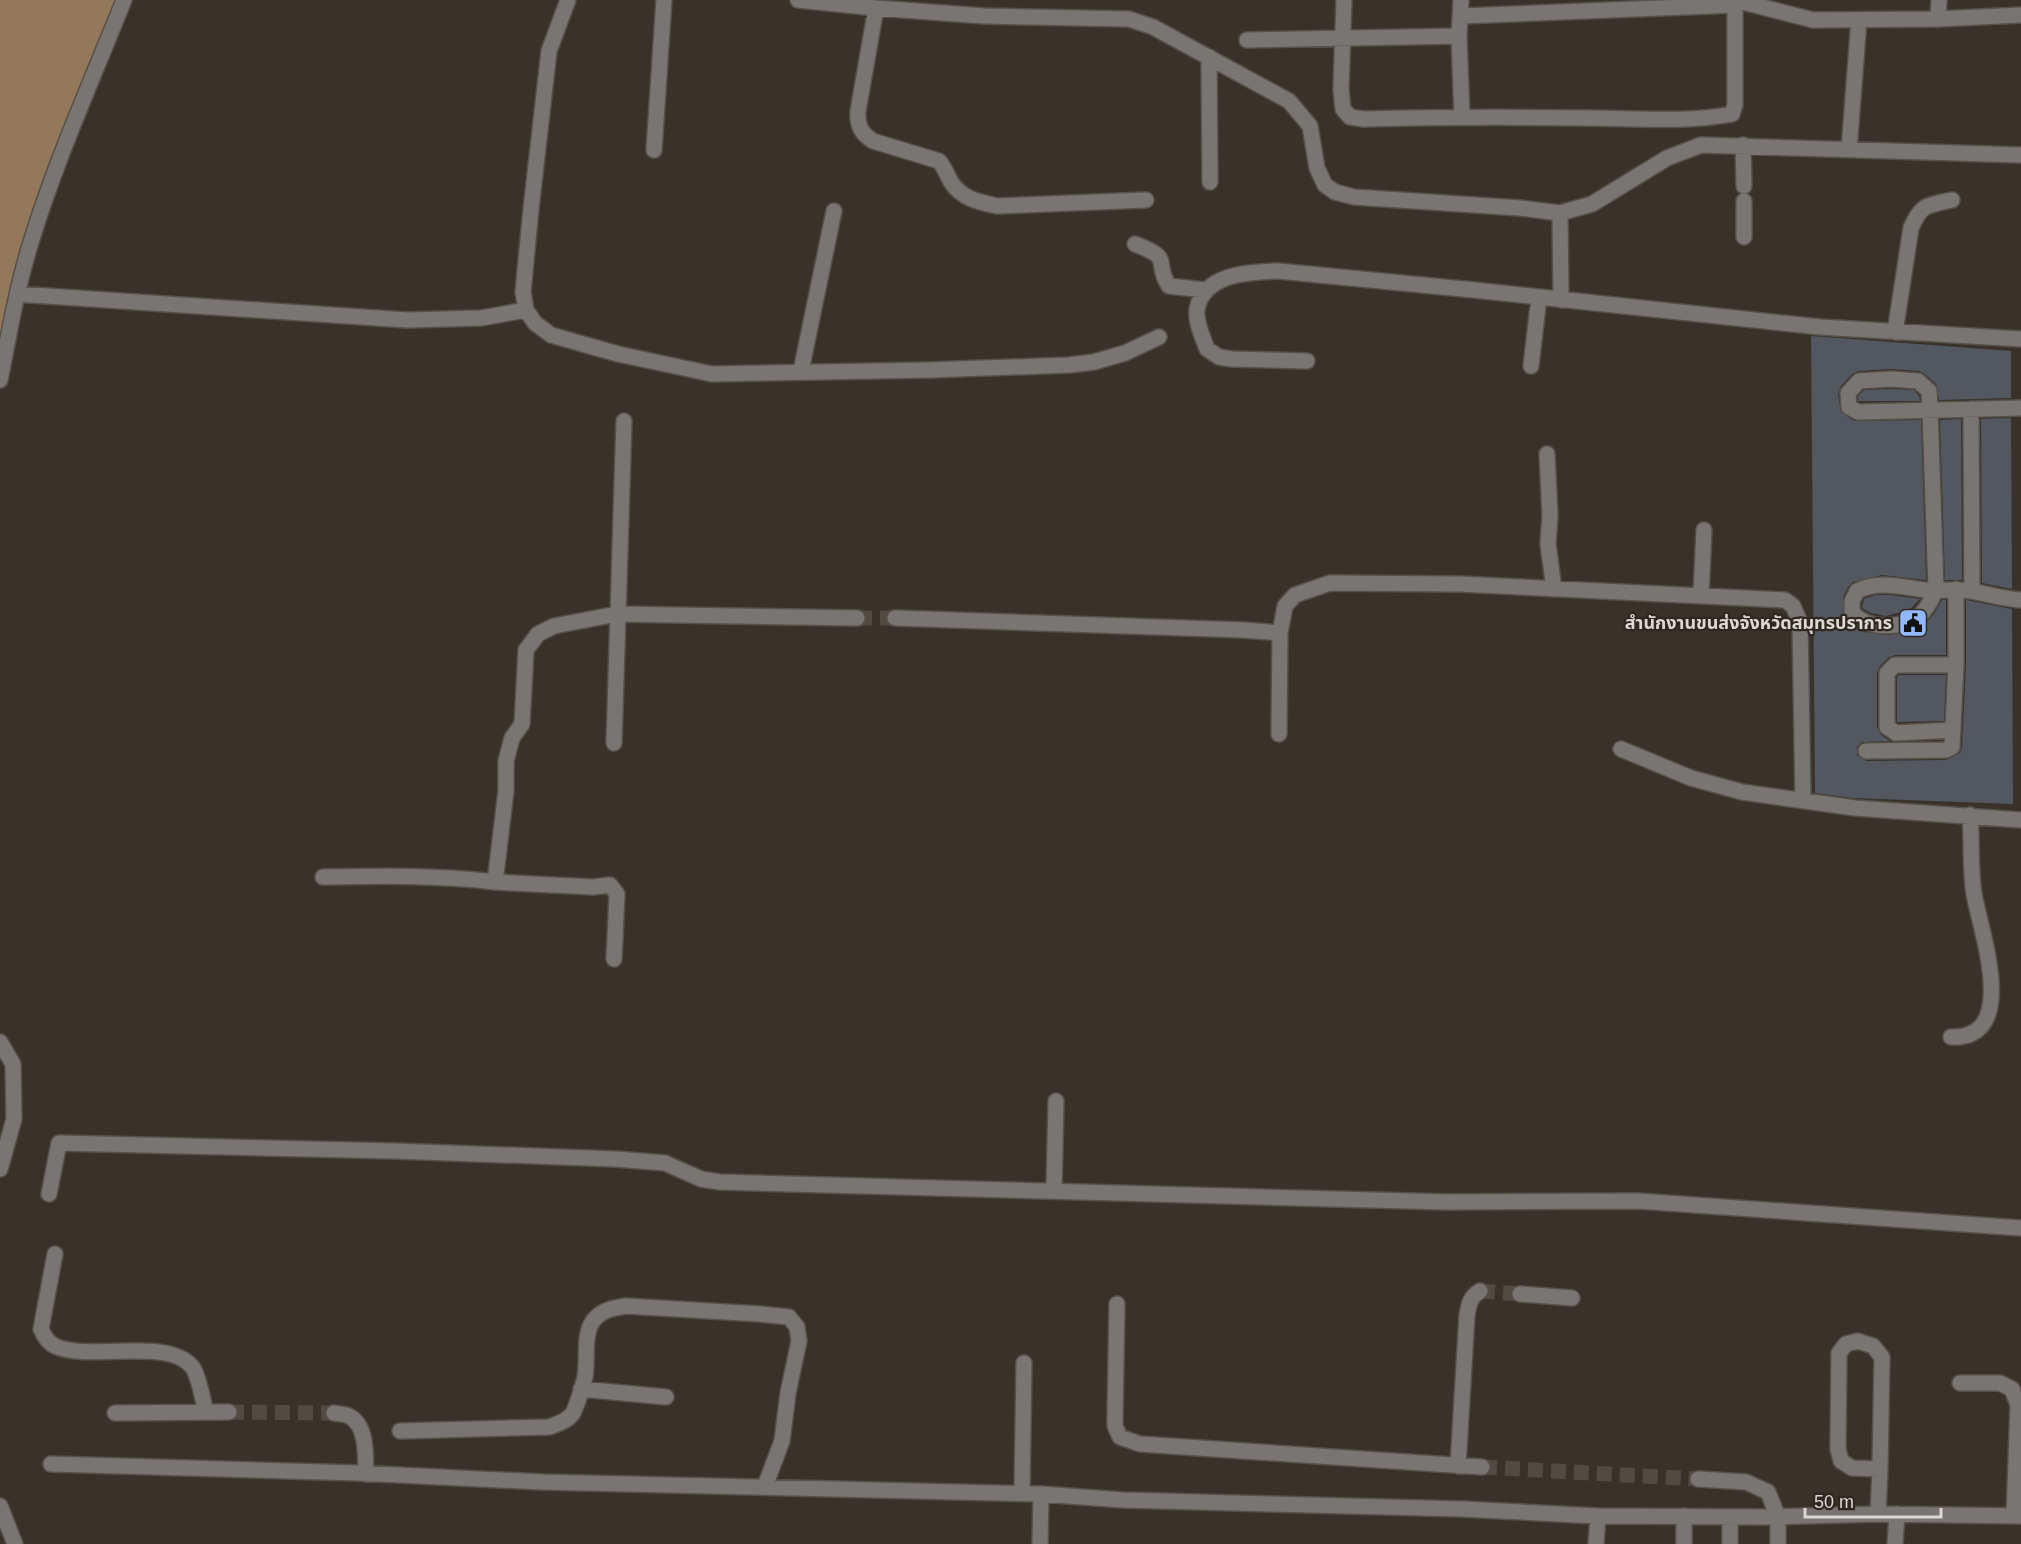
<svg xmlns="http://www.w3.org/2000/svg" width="2021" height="1544" viewBox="0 0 2021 1544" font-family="Helvetica,'Noto Sans Thai',sans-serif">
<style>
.water{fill:#93785b}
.building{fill:#535760}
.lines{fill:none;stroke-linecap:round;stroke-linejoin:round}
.minor-tunnel{stroke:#514b44;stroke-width:15;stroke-dasharray:15 8;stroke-linecap:butt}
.minor-casing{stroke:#565049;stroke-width:18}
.minor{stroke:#797572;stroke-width:15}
.labels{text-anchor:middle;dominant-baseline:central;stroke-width:4.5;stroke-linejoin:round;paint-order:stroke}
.poi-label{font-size:18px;font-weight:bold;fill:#dcd8d4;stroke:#2e2821;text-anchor:end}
</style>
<rect width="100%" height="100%" fill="#38322b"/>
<!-- water -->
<path class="water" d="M0,0h123l-92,242 -31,145z"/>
<!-- building -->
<path class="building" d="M1811,336l200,15v47l-72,2 -3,-16 -11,-10 -6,-3 -27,-2 -34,2 -6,3 -11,12 -3,8 3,18 13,9 67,-1 5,160 -44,-5 -29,7 -5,5 -5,10v19l10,10 11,6 21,3 13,-1 19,-6 9,-6 8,-8 8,-14h4v55h-51l-7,3 -8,8 -3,7v54l4,8 9,6 -28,1 -5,5v8l9,6 80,-1 14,-7 2,-6 4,-82v-65l46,9 1,195 -161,-6 -37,-5z
M1891,389l23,1 5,6 1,5h-62v-5l6,-6z
M2011,418l1,171 -30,-6 -1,-164z
M1961,419l1,161h-17l-5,-160z
M1875,595h15l30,4 -11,11 -23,6 -15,-3 -9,-5 2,-9z
M1899,675h47l-2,46 -47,1v-45z"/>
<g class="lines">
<!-- minor-tunnel -->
<path class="minor-tunnel" d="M857,618h38
M1480,1291l40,3
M229,1412l105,1
M1482,1467l216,12"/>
<!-- minor casing -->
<g class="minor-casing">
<path id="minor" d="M568,0l-19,51 -18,158 -8,83 3,18 9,13 16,12 67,19 94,20 218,-4 139,-5 25,-3 31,-9 34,-16
M798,0l78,8 108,8 145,3 24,8 136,74 21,25 7,42 8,17 10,7 19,5 166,11 40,5 32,-9 75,-46 34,-13 320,10
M1344,0l-3,89 2,20 7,8 14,2c75,-2 150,-2 225,-1 46,0 98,5 143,-4l3,-9v-105l78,20 125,-1 83,-4
M1461,0l-2,36 3,81
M876,8l-18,103c-1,15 3,22 15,30l66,20c6,7 8,14 12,21 11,17 28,20 46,24l149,-6
M1461,16l274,-11
M1938,19l1,-19
M1247,40l212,-4
M1209,57l1,125
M1743,145l1,41
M654,150l10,-150
M1849,150l10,-130
M1560,213l1,87
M1744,237v-36
M1135,244c41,16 17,16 34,42l36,4
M17,294l390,26 74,-2 45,-8
M1895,332l16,-104c10,-24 17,-23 41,-28
M1307,361l-75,-2 -13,-2 -12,-8c-4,-11 -12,-28 -10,-40 7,-36 53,-37 81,-38l196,19 346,37 201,12
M1531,366l8,-69
M801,371l33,-160
M0,380c9,-46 17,-93 31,-138 25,-82 61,-162 93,-242
M2021,408l-163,4 -9,-5 -1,-14 11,-12 32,-2 27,2 11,10 1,18 6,181c-4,8 -8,18 -15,24 -18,15 -53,17 -69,-2v-11l5,-10c22,-11 44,-4 68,-1 15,1 31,-1 46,1 17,3 33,8 50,9
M1971,409l1,182
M1547,454l3,61 -2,29 6,45
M1701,595l3,-65
M895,618l349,12 36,3 5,-27 10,-11 35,-12 129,1 326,16 8,6 7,16 3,179
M1953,730l-57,3 -9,-6v-54l8,-8h61
M1279,734l1,-101
M614,743l10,-322
M1621,749l70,29 51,14 113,16 166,12
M1866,751l80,-1 6,-3 4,-82v-76
M323,877c58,-1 114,-2 172,5l11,-91v-30l6,-23 10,-14 4,-74 12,-16 16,-8 63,-12 240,4
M495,882l98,5 17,-2 7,9 -3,65
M1951,1037c70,3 29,-107 23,-143 -4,-25 -2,-53 -4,-79
M0,1042l13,22 1,55 -14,50
M1054,1190l2,-89
M49,1194l10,-51 336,8 220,8 50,4 36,16 19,3 727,20 191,-1 383,27
M55,1254l-14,75c3,7 7,14 14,17 35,16 115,-10 138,22 6,9 10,33 13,44
M1520,1294l52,4
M1117,1304l-2,111v11l5,11 20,7 342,23
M1858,1341l15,5 9,11 -2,112 -28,-1 -11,-7 -3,-12 1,-96 7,-9z
M1960,1383h40l12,6 6,16 -4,111
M581,1389l85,8
M115,1413l114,-1
M334,1413c4,1 11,1 15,3 19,10 16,40 17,58
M400,1431l149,-4c8,-3 19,-6 24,-14 5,-10 9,-25 12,-36 3,-17 -2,-42 8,-56 8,-11 20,-13 33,-15l134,8 29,3 8,10 2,14 -11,52 -6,48 -17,45
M51,1464l307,9 184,9 499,12 82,6 339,9 136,7 166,1 114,-3 143,2
M1458,1466l9,-151c2,-11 3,-18 13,-24
M1698,1479l48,3 22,10 10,25v27
M1022,1493l2,-130
M0,1506l15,38
M1878,1514l2,-45
M1040,1544l1,-50
M1596,1544l2,-28
M1684,1544v-28
M1730,1544v-27
M1895,1544l2,-30"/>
</g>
<!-- minor -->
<use href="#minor" class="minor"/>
</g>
<!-- icons -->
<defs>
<g id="civic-square" transform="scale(1.5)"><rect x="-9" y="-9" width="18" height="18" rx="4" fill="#91b8fd" stroke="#2e2821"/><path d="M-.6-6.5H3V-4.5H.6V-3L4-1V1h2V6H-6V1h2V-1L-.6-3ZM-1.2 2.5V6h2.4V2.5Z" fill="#111"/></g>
</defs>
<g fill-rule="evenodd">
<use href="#civic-square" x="1913" y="623"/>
</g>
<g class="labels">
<!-- poi labels -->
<g class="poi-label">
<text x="1892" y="623">สำนักงานขนส่งจังหวัดสมุทรปราการ</text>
</g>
</g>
<!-- scale -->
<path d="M1805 1508v9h136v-9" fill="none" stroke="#dcd8d4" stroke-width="3"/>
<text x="1814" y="1508" font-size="18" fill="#dcd8d4" stroke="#2e2821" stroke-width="4.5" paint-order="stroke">50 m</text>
</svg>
